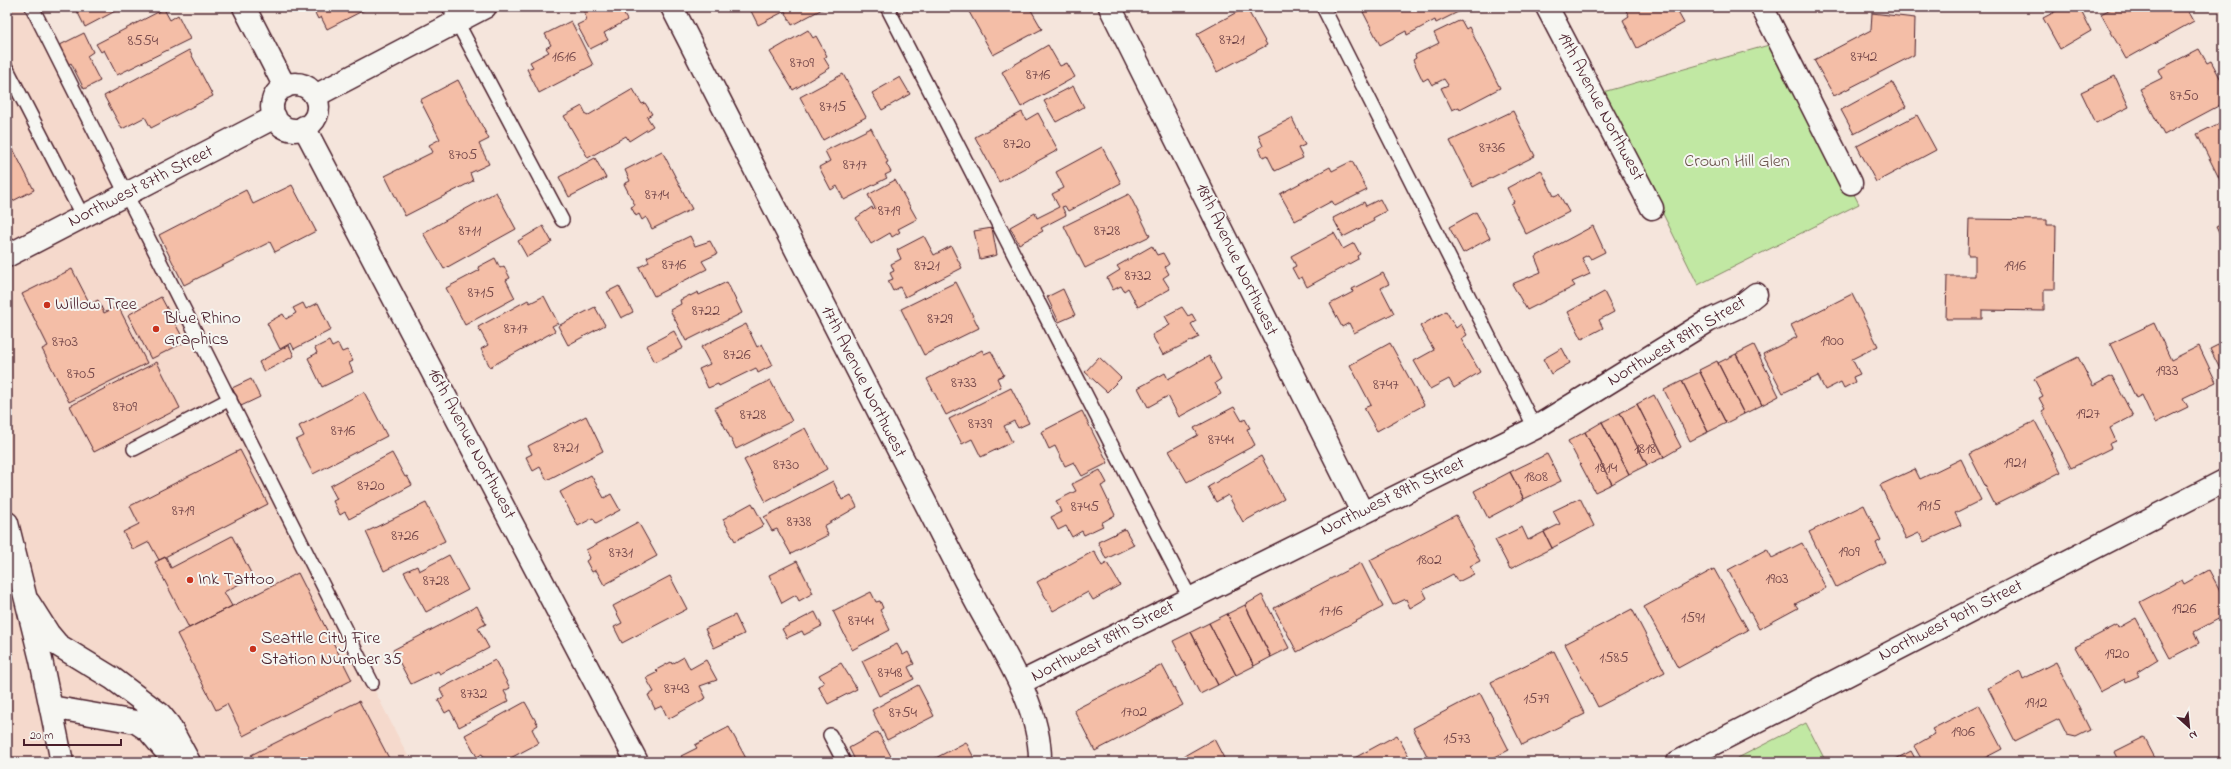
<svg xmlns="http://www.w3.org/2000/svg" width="2231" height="769" viewBox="0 0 2231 769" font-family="'Indie Flower',sans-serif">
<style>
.built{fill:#f5d9cc}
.green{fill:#c1e8a3;stroke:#868467}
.building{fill:#f4bea7;stroke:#4a1f2b}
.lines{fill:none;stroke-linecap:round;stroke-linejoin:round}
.service-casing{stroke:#4a1f2b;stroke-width:16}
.minor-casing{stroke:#4a1f2b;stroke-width:25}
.secondary-casing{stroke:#4a1f2b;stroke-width:25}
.primary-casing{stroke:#4a1f2b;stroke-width:25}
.service{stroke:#f6f6f2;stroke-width:13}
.minor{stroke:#f6f6f2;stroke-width:22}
.secondary{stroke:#f6f6f2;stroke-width:22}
.primary{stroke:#f6f6f2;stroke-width:22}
.poi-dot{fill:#c8321e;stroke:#f6f6f2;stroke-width:1.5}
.labels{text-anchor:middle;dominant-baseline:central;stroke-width:4;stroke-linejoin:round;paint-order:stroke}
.number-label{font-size:16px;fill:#74474a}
.street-label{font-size:18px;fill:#4a1f2b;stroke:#f6f6f2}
.park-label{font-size:18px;fill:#685149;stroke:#f6f6f2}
.poi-label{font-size:18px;fill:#4a1f2b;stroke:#f6f6f2;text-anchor:start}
</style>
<rect width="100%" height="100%" fill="#f5e5dc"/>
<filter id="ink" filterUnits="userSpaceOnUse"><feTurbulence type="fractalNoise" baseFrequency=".025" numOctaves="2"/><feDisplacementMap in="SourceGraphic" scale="8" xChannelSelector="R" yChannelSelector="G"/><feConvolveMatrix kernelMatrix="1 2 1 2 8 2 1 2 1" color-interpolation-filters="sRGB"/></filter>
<g filter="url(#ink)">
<!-- built -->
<path class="built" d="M7,7h21l383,755h-404z"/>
<!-- green -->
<path class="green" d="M1776,43l83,161 -161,81 -95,-193z
M1806,723l20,39h-96z"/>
<!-- building -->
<path class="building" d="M75,7h48l-38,20z
M312,7h58l-43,22 -6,-12 -3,2z
M594,7h26l7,13 -23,13 4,7 -18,9 -13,-24 10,-5 -3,-8z
M749,7h77l-34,18 -7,-14 -27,14z
M974,7h63l-6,3 11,19 -49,26 -25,-45z
M1246,7l21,38 -50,27 -20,-38z
M1373,7h93v1l-30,15 -1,-3 -28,15 -1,-4 -26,14 -17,-33z
M1624,7h51l9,16 -47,25 -14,-28 6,-4z
M2064,7h15l12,24 -31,18 -17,-31z
M2114,7h72l8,14 -68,38 -25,-45z
M164,9l6,11 8,-5 12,24 -73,36 -13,-25 -3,2 -5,-8z
M1872,13l43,5 -1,37 -80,41 -20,-36 57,-30z
M1461,20l5,9 3,-2 31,61 -40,21 -1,-2 -7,3 -11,-22 7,-3 -4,-6 -12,6 -4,-7 -5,3 -10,-21 3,-2 -1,-3 24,-12 -5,-10z
M571,21l22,44 -54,28 -12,-24 6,-2 -3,-5 19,-10 -3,-4 5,-3 -6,-11z
M808,30l5,8 3,-2 11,20 -3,2 6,10 -37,22 -23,-38z
M84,33l9,19 -6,4 13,25 -16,8 -13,-26 -3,2 -10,-19z
M1048,45l12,21 7,-3 8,14 -54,30 -19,-35z
M2199,49l8,14 4,-2 13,24v18l-60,32 -24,-46 22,-11 -4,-8z
M189,50l24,46 -62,32 -6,-11 -23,12 -18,-33z
M843,74l23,43 -43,23 -23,-43z
M2115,76l14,31 -33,16 -15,-31z
M900,77l10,17 -28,16 -10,-17z
M458,80l31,59 -10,5 10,20 -19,9 3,8 -68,35 -20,-40 48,-24 -4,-7 11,-6 -20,-39z
M1892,82l14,25 -52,27 -13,-24z
M1073,86l11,21 -28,15 -12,-21z
M633,89l9,15 3,-1 7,11 -5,3 6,9 -24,15 -3,-5 -38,22 -24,-42 18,-10 5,10z
M1513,111l22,45 -62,31 -23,-46z
M1022,112l4,8 12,-7 20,37 -59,32 -24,-45z
M1917,115l19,35 -60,32 -19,-36z
M1292,118l13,27 -7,3 5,10 -28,13 -8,-16 -4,2 -4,-9 4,-2 -5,-11z
M2224,121v67l-27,-54z
M871,128l17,34 -2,1 5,9 -6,3 2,3 -43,22 -7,-14 -6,4 -12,-23 11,-6 -5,-10z
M7,137l27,53 -27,14z
M1102,147l19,36 -53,28 -3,-5 -3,1 4,8 -25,13 2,3 -24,13 -9,-17 25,-14 2,5 22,-11 -7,-13 12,-6 -8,-16z
M662,151l30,58 -40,20 -6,-12 -4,3 -3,-6 -3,2 -5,-9 4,-2 -11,-21 6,-3 -5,-11z
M595,158l11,20 -37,19 -10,-20z
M1352,161l15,29 -32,16 -3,-5 -37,20 -15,-27 50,-27 2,4z
M1541,170l13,26 5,-2 10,18 -43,22 -15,-30 3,-2 -7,-14z
M895,180l22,39 -19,10 2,3 -8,5 -2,-4 -19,11 -15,-26 16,-11 1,3 2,-2 -7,-13z
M292,185l24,46 -41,21 -5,-10 -86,43 -25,-50 87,-45 7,14z
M496,192l20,37 -72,40 -21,-36z
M1129,194l21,42 -65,32 -21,-42z
M1380,199l6,12 -13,7 1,3 -31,16 -10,-19 31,-16 2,4z
M1476,212l14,26 -27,15 -14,-26z
M1969,219l78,1v5h9l-1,64h-11v22l-62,-1v9h-36l1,-43h28v-21h-7z
M2224,223v20l-8,-16z
M543,226l9,16 -25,15 -9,-16z
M1593,226l12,26 -14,7 -3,-4 -6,3 8,16 -18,8 3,4 -48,24 -15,-26 29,-12 -6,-15z
M992,228l5,27 -17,4 -6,-28z
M1334,233l9,16 11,-6 6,11 -3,2 1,3 -51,28 -5,-10 -4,2 -6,-11 4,-2 -5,-10z
M690,236l5,10 15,-5 7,13 -15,7 5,8 -53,27 -15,-29 10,-5 -2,-5z
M924,236l10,19 17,-9 11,22 -57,29 -5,-10 -7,4 -5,-10 5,-2 -3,-6 4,-2 -3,-7 10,-5 -4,-9z
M1152,246l5,9 6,-2 6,11 -4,3 4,7 -6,4 7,11 -32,18 -10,-19 -4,3 -3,-5 -8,4 -6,-12 13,-8 -3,-4z
M495,258l5,10 4,-2 6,12 -4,2 9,18 -50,27 -19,-37 34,-18 -2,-3z
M72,269l18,35 8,-4 6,13 14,-7 29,57 -78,39 -27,-53 6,-3 -26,-52z
M1383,273l6,11 -8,4 13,25 -40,20 -5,-10 -7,4 -12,-23 23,-12 -1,-3z
M727,282l15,31 -56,28 -16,-31 11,-6 -1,-4 10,-5v1l8,-4 1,3z
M956,282l23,46 -55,27 -23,-46z
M619,286l14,26 -12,6 -14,-26z
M1063,289l12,26 -16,7 -12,-25z
M1604,292l10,20 -15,8 4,8 -21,11 -14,-27z
M1852,294l26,52 -26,13 8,15 -7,3 2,5 -11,6 -3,-6 -16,8 -7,-14 -35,17 -20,-39 34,-17 -6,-12z
M544,296l14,27 -6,3 3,5 -65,36 -9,-18 7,-4 -10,-18 50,-27 2,3z
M161,297l24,45 -34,17 -23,-44z
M303,303l3,6 12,-6 13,27 -37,19 -3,-6 -11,6 -13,-26 16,-9 3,5 10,-6 -3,-5z
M595,307l10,18 -37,20 -10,-19z
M1182,307l6,9 4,-2 4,7 -5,3 8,13 -36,18 -11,-20 18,-10 -5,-9z
M1446,311l10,17 5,-4 6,11 -6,4 19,33 -26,16 -5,-9 -19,10 -16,-28 20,-11 -14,-24z
M2154,323l17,37 28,-14 17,36 -33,16 5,9 -33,16 -13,-28 -6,3 -26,-54z
M746,324l11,23 5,-3 11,21 -15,8 -2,-5 -37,18 -1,-2 -10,4 -9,-19 11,-5 -9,-17z
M674,331l9,17 -28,14 -9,-16z
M329,341l3,6 6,-3 4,8 5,-2 6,11 -4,2 4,9 -31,15 -14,-29 9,-5 -2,-5z
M2224,342v35l-14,-28z
M1390,343l34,62 -47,26 -13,-23 7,-3 -21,-40z
M289,345l5,11 -30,16 -5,-10z
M1754,345l25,51 -17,9 -26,-51z
M1562,348l8,15 -19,11 -8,-15z
M982,350l2,4 7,-3 13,24 -7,3 4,9 -55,28 -19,-36z
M1736,354l26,51 -18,9 -26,-51z
M1209,356l12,23 -6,4 6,11 -42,23 -11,-21 -20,11 -10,-19 27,-15 3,6z
M1099,357l22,21 -14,14 -22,-20z
M2078,357l15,29 19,-10 21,40 -23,12 6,13 -7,3 2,4 -40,20 -29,-57 3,-2 -6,-11 4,-2 -9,-17z
M1717,361l27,53 -18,9 -27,-53z
M157,362l23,46 -86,44 -24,-46z
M1700,372l26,51 -18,9 -26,-51z
M251,379l9,18 -19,9 -9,-18z
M770,380l22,41 -56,28 -21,-41z
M1682,381l26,51 -18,9 -26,-51z
M1011,388l18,35 -11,5 -4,-7 -10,5 8,16 -31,15 -9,-18 -10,5 -13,-25z
M364,392l23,44 -74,38 -17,-34 8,-4 -5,-10z
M1654,395l27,52 -17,10 -27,-53z
M1637,404l27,53 -17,8 -27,-52z
M1234,407l8,14 3,-2 5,9 -3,1 8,16 -68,37 -18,-31 29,-16 -4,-7z
M1082,411l26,52 -26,13 -8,-14 -9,4 -10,-20 -6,3 -8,-17z
M1620,413l27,52 -18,9 -27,-52z
M586,416l17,35 -56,29 -7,-13 -7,4 -7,-14 6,-3 -4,-8z
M2035,421l26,51 -66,33 -26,-51z
M1602,422l27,52 -17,10 -27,-52z
M805,428l22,41 -61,33 -22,-42z
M1585,432l27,52 -17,8 -27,-51z
M240,450l28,54 -109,56 -10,-18 -16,8 -10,-18 16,-8 -9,-18z
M392,453l13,24 2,-1 5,9 -63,34 -4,-7 -5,3 -7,-14 4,-2 -7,-13z
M1547,454l14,27 -37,18 -14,-27z
M1261,456l23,43 -41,23 -15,-27 -12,7 -8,-15z
M1961,459l20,41 -26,13 6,12 -37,17 -5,-9 -13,6 -26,-54 35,-16 5,10z
M1100,470l7,13 -6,3 14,29 -14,8 2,3 -19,9 -2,-4 -10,6 -6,-11 -8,4 -7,-13 10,-5 -5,-11 20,-10 -4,-7z
M1510,472l14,27 -36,19 -14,-27z
M591,475l13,23 7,-4 9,16 -24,13 -3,-5 -15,8 -18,-34z
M833,481l9,19 9,-5 6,12 -33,19 4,9 -37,19 -14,-25 -5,2 -8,-14z
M1580,498l14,28 -42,22 -8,-16 16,-8 -7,-13z
M426,503l19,38 -61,30 -18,-39z
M752,503l12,22 -29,16 -12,-22z
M1864,505l17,35 -5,3 9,19 -49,25 -27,-55z
M1456,515l24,46 -10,5 4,8 -16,8 -5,-8 -30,16 4,8 -17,10 -4,-9 -13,6 -23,-45z
M638,522l19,34 -53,29 -8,-15 -4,2 -6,-11 4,-3 -4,-8z
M1522,527l6,13 16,-8 8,16 -42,21 -15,-29z
M1125,529l9,16 -28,14 -8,-17z
M232,536l21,41 -29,15 8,14 -43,22 -34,-66 11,-5 5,11z
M1802,543l24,45 -31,16 3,4 -39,21 -31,-59 39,-21 5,9z
M1094,551l8,15 5,-3 13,22 -27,15 -5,-8 -35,19 -16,-29z
M449,555l19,35 -42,22 -22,-40 13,-6 2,5z
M797,561l16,32 -14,8 -3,-6 -14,8 -13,-28z
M1361,563l22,44 -86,45 -23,-44z
M1714,569l34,61 -70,38 -34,-61z
M2209,570l15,28v18l-30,16 5,11 -29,15 -30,-56 42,-22 2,4z
M298,573l54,107 -109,56 -16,-32 -11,6 -39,-76z
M670,576l17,33 -65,34 -8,-16 8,-4 -9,-17z
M871,592l5,10 4,-1 3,7 -3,2 10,20 -38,20 -19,-39z
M1262,595l27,53 -18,9 -26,-52z
M1245,605l26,52 -17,9 -27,-52z
M477,606l9,18 -8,4 11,20 -49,26 -2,-3 -27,13 -18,-34z
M1632,609l33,63 -67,35 -33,-63z
M815,612l7,14 -18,9 -2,-4 -15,7 -5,-9z
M1227,614l27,52 -18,9 -27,-52z
M735,615l9,19 -30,14 -9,-19z
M2136,618l22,42 -21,13 2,3 -13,6 -1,-3 -25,13 -25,-45 42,-22 1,3z
M1209,623l27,52 -18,10 -27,-53z
M1191,632l27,53 -18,9 -27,-53z
M897,644l6,11 5,-3 6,12 -6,3 6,12 -35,17 -17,-35z
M1554,651l31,63 -63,31 -31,-63z
M684,657l6,12 16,-9 11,20 -17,6 6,12 -38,21 -6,-13 -7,3 -7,-14 6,-3 -8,-14 12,-6 -2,-2 15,-8 1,2z
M495,660l15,28 -6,3 5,10 -50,26 -9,-17 -5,3 -7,-13 6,-3 -4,-8z
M2056,662l34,68 -14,7 -9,-2 -8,-16 -44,22 -27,-53 32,-17 3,8z
M841,663l16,26 -29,15 -10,-18 6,-3 -5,-8z
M1162,665l21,40 -88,46 -21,-41z
M918,685l16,31 -47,24 -15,-30z
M1480,693l29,57 -24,12h-55l-17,-34z
M359,701l32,61h-136l-4,-7z
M525,702l13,23 -6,4 7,14 -36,19h-17l-4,-8 -5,3 -12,-22z
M1979,705l23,44 -25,13h-54l-9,-16 21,-12 -3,-5z
M729,727l19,35h-63l-4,-6 16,-8 -2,-3z
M878,732l16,30h-38l-7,-14z
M1397,735l15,27h-65z
M2144,737l13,25h-38l-5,-10z
M1214,739l12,23h-39l-3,-6z
M966,742l10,20h-48z
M1911,751l6,11h-27z"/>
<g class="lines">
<!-- service casing -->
<g class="service-casing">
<path id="service" d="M32,7l340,676
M449,7l113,213
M887,7l303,591
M1323,7l212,421
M7,69l76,148
M134,449l96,-50
M830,735l14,27"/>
</g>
<!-- minor casing -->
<g class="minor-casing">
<path id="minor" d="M244,7l41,80
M672,7l302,591c26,49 67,107 66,164
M1110,7l252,505
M1547,7l105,201
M1762,7l89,176
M272 107a23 23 0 1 1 46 0a23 23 0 1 1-46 0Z
M315,96l170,-89
M304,127l333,635
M7,256l268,-139
M1020,683l515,-255 173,-107 34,-16 14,-11
M1678,762l546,-281"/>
</g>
<!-- secondary casing -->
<g class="secondary-casing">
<path id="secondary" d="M29,603l19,30 10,12 54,33 48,36 9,11 20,37
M51,707l85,15 12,8 27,32"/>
</g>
<!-- primary casing -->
<g class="primary-casing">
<path id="primary" d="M7,523l34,137 21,102"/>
</g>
<!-- service -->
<use href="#service" class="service"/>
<!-- minor -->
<use href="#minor" class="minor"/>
<!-- secondary -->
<use href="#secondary" class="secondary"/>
<!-- primary -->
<use href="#primary" class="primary"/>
</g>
</g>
<!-- markers -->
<g class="poi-dot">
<circle cx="47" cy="305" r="4"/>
<circle cx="156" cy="329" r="4"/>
<circle cx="190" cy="580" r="4"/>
<circle cx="253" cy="649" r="4"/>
</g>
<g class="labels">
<!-- number labels -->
<g class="number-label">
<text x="1232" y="40">8721</text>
<text x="143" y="41">8554</text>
<text x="564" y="57">1616</text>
<text x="1864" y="57">8742</text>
<text x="802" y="63">8709</text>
<text x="1038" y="75">8716</text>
<text x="2184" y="96">8750</text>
<text x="833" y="107">8715</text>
<text x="1017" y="144">8720</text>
<text x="1492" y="148">8736</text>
<text x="463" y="155">8705</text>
<text x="855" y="165">8717</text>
<text x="657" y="195">8714</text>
<text x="889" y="211">8719</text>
<text x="470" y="231">8711</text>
<text x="1107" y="231">8728</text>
<text x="674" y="265">8716</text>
<text x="927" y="266">8721</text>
<text x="2015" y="266">1916</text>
<text x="1138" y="276">8732</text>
<text x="481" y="293">8715</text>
<text x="706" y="311">8722</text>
<text x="940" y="319">8729</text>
<text x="516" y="329">8717</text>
<text x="1832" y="341">1900</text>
<text x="65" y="342">8703</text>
<text x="737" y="355">8726</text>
<text x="2167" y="371">1933</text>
<text x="81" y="374">8705</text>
<text x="964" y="383">8733</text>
<text x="1386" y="385">8747</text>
<text x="125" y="407">8709</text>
<text x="2088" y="414">1927</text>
<text x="753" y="415">8728</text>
<text x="980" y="424">8739</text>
<text x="343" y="431">8716</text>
<text x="1221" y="440">8744</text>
<text x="566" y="448">8721</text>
<text x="1645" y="449">1818</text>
<text x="2015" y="463">1921</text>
<text x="786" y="465">8730</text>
<text x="1606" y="468">1814</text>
<text x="1536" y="477">1808</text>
<text x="371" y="486">8720</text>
<text x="1929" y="506">1915</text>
<text x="1085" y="507">8745</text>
<text x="183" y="511">8719</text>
<text x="799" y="522">8738</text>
<text x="405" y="536">8726</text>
<text x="1849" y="552">1909</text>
<text x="621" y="553">8731</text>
<text x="1429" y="560">1802</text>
<text x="1777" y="579">1903</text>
<text x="436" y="581">8728</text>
<text x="2184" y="609">1926</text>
<text x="1331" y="611">1716</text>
<text x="1693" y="618">1591</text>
<text x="861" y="621">8744</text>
<text x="2117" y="654">1920</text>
<text x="1614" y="658">1585</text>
<text x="890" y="673">8748</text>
<text x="677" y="689">8743</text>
<text x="474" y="694">8732</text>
<text x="1536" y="699">1579</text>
<text x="2036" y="703">1912</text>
<text x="1134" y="712">1702</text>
<text x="903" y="713">8754</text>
<text x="1963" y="732">1906</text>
<text x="1457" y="739">1573</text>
</g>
<!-- street labels -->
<g class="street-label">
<text transform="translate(1600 107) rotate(62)">19th Avenue Northwest</text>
<text transform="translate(141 187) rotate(-27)">Northwest 87th Street</text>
<text transform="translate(1236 260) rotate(64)">18th Avenue Northwest</text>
<text transform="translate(1677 342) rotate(-31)">Northwest 89th Street</text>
<text transform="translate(863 382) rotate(63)">17th Avenue Northwest</text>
<text transform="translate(471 444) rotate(62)">16th Avenue Northwest</text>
<text transform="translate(1393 497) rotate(-26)">Northwest 89th Street</text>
<text transform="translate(1951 621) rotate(-27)">Northwest 90th Street</text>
<text transform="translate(1103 642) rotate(-27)">Northwest 89th Street</text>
</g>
<!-- park labels -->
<g class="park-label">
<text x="1737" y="162">Crown Hill Glen</text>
</g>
<!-- poi labels -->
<g class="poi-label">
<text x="55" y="305">Willow Tree</text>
<text x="164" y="319">Blue Rhino<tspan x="164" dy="21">Graphics</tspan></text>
<text x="198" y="580">Ink Tattoo</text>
<text x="261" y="639">Seattle City Fire<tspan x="261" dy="21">Station Number 35</tspan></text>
</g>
</g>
<!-- margin -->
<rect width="2231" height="769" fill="none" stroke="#f6f6f2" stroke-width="24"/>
<rect x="12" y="12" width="2207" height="745" fill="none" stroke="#4a1f2b" stroke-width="1.5" filter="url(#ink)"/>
<!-- north arrow -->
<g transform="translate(2189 727) rotate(153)" stroke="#f6f6f2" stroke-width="3" paint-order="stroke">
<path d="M0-3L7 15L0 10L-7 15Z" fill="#4a1f2b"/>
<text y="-6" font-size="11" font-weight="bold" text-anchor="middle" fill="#4a1f2b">N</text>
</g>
<!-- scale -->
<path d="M24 739v6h97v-6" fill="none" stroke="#4a1f2b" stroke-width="2"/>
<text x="30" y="739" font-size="12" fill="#4a1f2b" stroke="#f6f6f2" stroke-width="3" paint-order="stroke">20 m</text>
</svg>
